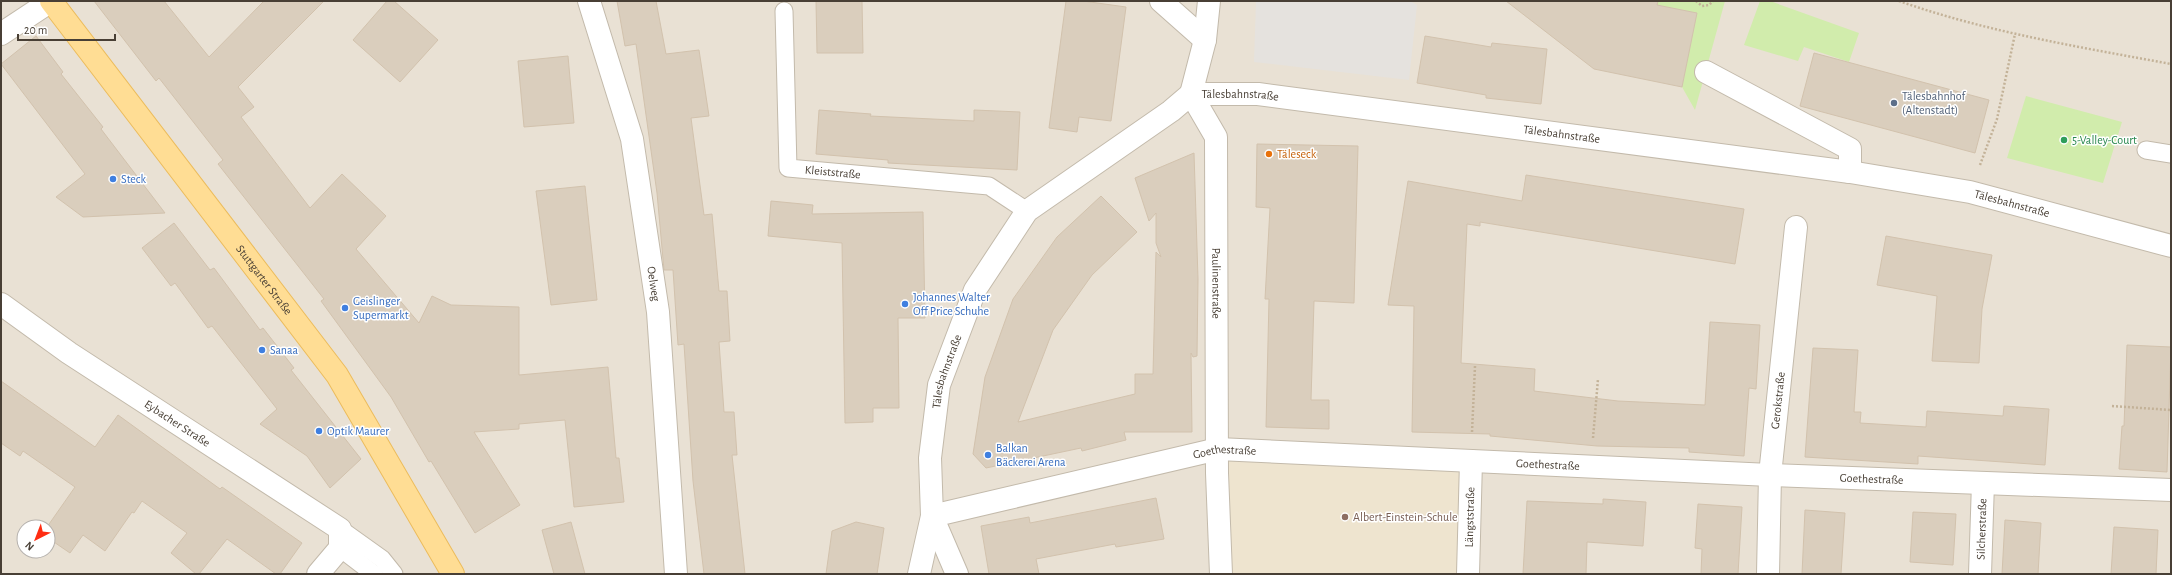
<svg xmlns="http://www.w3.org/2000/svg" width="2172" height="575" viewBox="0 0 2172 575" font-family="'Alegreya Sans',sans-serif">
<style>
.residential{fill:#e9e1d4;fill-rule:evenodd}
.education{fill:#eee4cf}
.green{fill:#d1ecac}
.parking{fill:#e5e2de}
.building{fill:#dacebd;stroke:#d2c2ad}
.lines{fill:none;stroke-linecap:round;stroke-linejoin:round}
.service-casing{stroke:#c3baab;stroke-width:19}
.minor-casing{stroke:#c3baab;stroke-width:24}
.primary-casing{stroke:#ecbc5c;stroke-width:24}
.path{stroke:#c3b298;stroke-width:2.5;stroke-dasharray:2 2;stroke-linecap:butt}
.service{stroke:#fff;stroke-width:17}
.minor{stroke:#fff;stroke-width:22}
.primary{stroke:#ffdd94;stroke-width:22}
.service-dot{fill:#5c6f8a;stroke:#fff;stroke-width:1.5}
.leisure-dot{fill:#2e9e5b;stroke:#fff;stroke-width:1.5}
.food-dot{fill:#e8710a;stroke:#fff;stroke-width:1.5}
.shop-dot{fill:#3f7fe0;stroke:#fff;stroke-width:1.5}
.education-dot{fill:#8d6e63;stroke:#fff;stroke-width:1.5}
.labels{text-anchor:middle;dominant-baseline:central;stroke-width:3;stroke-linejoin:round;paint-order:stroke}
.street-label{font-size:12px;fill:#483f35;stroke:#fff}
.service-label{font-size:12px;fill:#4e5e75;stroke:#fff;text-anchor:start}
.leisure-label{font-size:12px;fill:#27864d;stroke:#fff;text-anchor:start}
.food-label{font-size:12px;fill:#c56008;stroke:#fff;text-anchor:start}
.shop-label{font-size:12px;fill:#366cbe;stroke:#fff;text-anchor:start}
.education-label{font-size:12px;fill:#785e54;stroke:#fff;text-anchor:start}
</style>
<rect width="100%" height="100%" fill="#f4efe6"/>
<!-- residential -->
<path class="residential" d="M1,1h2170v573h-2170zM24,527h24v24h-24z"/>
<!-- education -->
<path class="education" d="M1218,449l253,12 -2,113h-248z"/>
<!-- green -->
<path class="green" d="M1658,1h67l-30,109 -13,-23 14,-74 -39,-8z
M1760,1h10l89,32 -10,29 -45,-15 -6,14 -54,-16z
M2026,96l96,26 -19,61 -96,-25z"/>
<!-- parking -->
<path class="parking" d="M1256,1h154l7,4 -8,75 -155,-18z"/>
<!-- building -->
<path class="building" d="M94,1h70l45,56 55,-56h60l-86,86 16,20 -13,10 69,91 32,-34 44,42 -30,33 63,74 13,-27 19,9 68,2v68l89,-8 8,91h3l5,44 -50,5 -9,-87 -46,4v5l-45,3 46,73 -45,28 -44,-72 -2,1 -38,-65 -70,-96 3,-2 -106,-135 5,-4 -64,-82 -3,3z
M387,1h7l44,39 -38,42 -47,-42z
M617,1h39l10,53 33,-4 10,66 -18,2 13,97 8,-1 7,77h8l3,50 -11,1 5,70h10l3,43h-5l13,119h-41l-11,-93 -9,-137 -6,1 -5,-75h-9l-7,-77 -21,-149 -11,2z
M816,1h46l1,52h-46z
M1066,1h17l43,6 -15,114 -32,-4 -2,15 -28,-4z
M1506,1h152l-1,4 40,8 -15,74 -88,-18z
M36,36l27,36 -2,2 42,53 -2,2 64,84 -82,4 -27,-20 29,-23 -84,-110z
M1425,36l66,11 1,-4 55,6 -6,55 -55,-6v-3l-69,-12z
M1814,53l175,47 -14,53 -175,-47z
M568,56l6,67 -50,4 -6,-66z
M819,110l52,4 -1,2 104,5v-11l46,2 -3,58 -129,-7v-3l-72,-6z
M1257,144l101,2 -4,157 -40,-2 -3,99h18v29l-63,-2 3,-128h-4l5,-91 -14,-1z
M1194,153l4,126 -1,77 -4,1 -2,-4 1,79h-68l2,8 -44,11 -1,-3 -95,20 -13,-14 12,-77 28,-78 44,-62 44,-41 36,36 -45,43 -39,55 -35,92 117,-28v-20h18l3,-122 5,5 -5,-14v-30l-7,8 -14,-43z
M1526,175l218,34 -9,55 -255,-42v4l-13,-2 -6,139 74,6 -1,22 84,10 87,4 5,-83 50,3 -4,64 -7,-1 -5,68 -55,-4v-4l-92,-2 -107,-10v-2l-78,-2 2,-126 -26,-1 20,-124 114,20z
M585,186l12,114 -46,5 -15,-114z
M771,201l42,4 -1,9 111,-2 2,106h-27l1,90h-26v14l-28,1 -3,-180 -74,-7z
M174,223l36,47 4,-2 46,62 3,-2 31,40 -3,2 70,89 -31,29 -23,-32 -47,-32 17,-15 -65,-83 -4,2 -33,-45 -4,3 -29,-38z
M1886,236l106,19 -10,54 -3,54 -47,-2 5,-65 -60,-11z
M2127,345l44,2 -4,125 -48,-3 3,-43h2z
M1813,348l45,2 -4,62h7l-1,11 66,4 1,-16 76,5 1,-10 45,3 -4,56 -127,-9v8l-113,-7z
M1,381l94,66 23,-32 102,74 2,-2 80,56 -22,31h-4l-49,-35 -28,35h-3l-25,-21 16,-20 -45,-32 -8,12 -2,-1 -27,39 -22,-16 -13,18 -22,-15 -1,-11 28,-40 -52,-36 -3,5 -19,-13z
M1156,498l8,41 -48,8 -1,-3 -79,15 3,15h-50l-8,-48 48,-9 1,6z
M1603,499l43,3 -3,44 -56,-4 -1,32h-63l4,-73 76,3z
M1698,504l44,3 -4,67h-37l1,-25 -7,-1z
M1805,510l40,3 -4,61h-39z
M1913,512l43,2 -3,51 -43,-3z
M2005,520l36,3 -3,51h-36z
M571,522l14,52h-31l-12,-44z
M856,522l28,6 -7,46h-51l6,-43z
M2114,527l44,3 -2,44h-45z"/>
<g class="lines">
<!-- service casing -->
<g class="service-casing">
<g id="service">
<path id="s1" d="M784,11l4,157 201,18 38,25"/>
<path d="M2146,150l25,4"/>
<path d="M340,529l42,30 12,15"/>
<path d="M340,548l34,26"/>
</g>
</g>
<!-- minor casing -->
<g class="minor-casing">
<g id="minor">
<path id="s2" d="M589,1l43,138 26,173 18,262"/>
<path d="M1161,1l44,39"/>
<path id="s3" d="M1209,1l-4,39 -14,54 25,43 1,336 4,101"/>
<path d="M1,34l50,-33"/>
<path d="M1706,72l144,77v23"/>
<path id="s4" d="M1,304l68,49 271,176v19l-22,26"/>
<path id="s5" d="M932,516l286,-67 552,26 401,15"/>
<path d="M932,516l25,58"/>
<path id="s6" d="M919,574l13,-58 -2,-58 9,-73 36,-95 52,-79 144,-100 20,-17h67l592,78 120,20 201,54"/>
<path id="s7" d="M1468,574l3,-113"/>
<path id="s8" d="M1768,574l2,-99 26,-248"/>
<path id="s9" d="M1980,574l3,-91"/>
</g>
</g>
<!-- primary casing -->
<g class="primary-casing">
<g id="primary">
<path id="s10" d="M51,1l286,374 116,199"/>
</g>
</g>
<!-- path -->
<path class="path" d="M1696,1l6,5 7,-1 4,-4
M1899,1c88,31 180,46 272,63
M1980,165l17,-46 18,-85
M2112,406l59,4
M1472,432l3,-66
M1593,438l5,-59"/>
<!-- service -->
<use href="#service" class="service"/>
<!-- minor -->
<use href="#minor" class="minor"/>
<!-- primary -->
<use href="#primary" class="primary"/>
</g>
<!-- markers -->
<circle class="service-dot" cx="1894" cy="103" r="4"/>
<circle class="leisure-dot" cx="2064" cy="140" r="4"/>
<circle class="food-dot" cx="1269" cy="154" r="4"/>
<g class="shop-dot">
<circle cx="113" cy="179" r="4"/>
<circle cx="905" cy="304" r="4"/>
<circle cx="345" cy="308" r="4"/>
<circle cx="262" cy="350" r="4"/>
<circle cx="319" cy="431" r="4"/>
<circle cx="988" cy="455" r="4"/>
</g>
<circle class="education-dot" cx="1345" cy="517" r="4"/>
<g class="labels">
<!-- street labels -->
<g class="street-label">
<text stroke="none"><textPath href="#s6" startOffset="638">Tälesbahnstraße</textPath></text>
<text stroke="none"><textPath href="#s6" startOffset="962">Tälesbahnstraße</textPath></text>
<text stroke="none"><textPath href="#s1" startOffset="202">Kleiststraße</textPath></text>
<text stroke="none"><textPath href="#s6" startOffset="1418">Tälesbahnstraße</textPath></text>
<text stroke="none"><textPath href="#s10" startOffset="351">Stuttgarter Straße</textPath></text>
<text stroke="none"><textPath href="#s3" startOffset="291">Paulinenstraße</textPath></text>
<text stroke="none"><textPath href="#s2" startOffset="291">Oelweg</textPath></text>
<text stroke="none"><textPath href="#s6" startOffset="206">Tälesbahnstraße</textPath></text>
<text stroke="none"><textPath href="#s8" startOffset="174">Gerokstraße</textPath></text>
<text stroke="none"><textPath href="#s4" startOffset="213">Eybacher Straße</textPath></text>
<text stroke="none"><textPath href="#s5" startOffset="300">Goethestraße</textPath></text>
<text stroke="none"><textPath href="#s5" startOffset="624">Goethestraße</textPath></text>
<text stroke="none"><textPath href="#s5" startOffset="948">Goethestraße</textPath></text>
<text stroke="none"><textPath href="#s7" startOffset="57">Längststraße</textPath></text>
<text stroke="none"><textPath href="#s9" startOffset="45">Silcherstraße</textPath></text>
</g>
<!-- service labels -->
<g class="service-label">
<text x="1902" y="96">Tälesbahnhof<tspan x="1902" dy="14">(Altenstadt)</tspan></text>
</g>
<!-- leisure labels -->
<g class="leisure-label">
<text x="2072" y="140">5-Valley-Court</text>
</g>
<!-- food labels -->
<g class="food-label">
<text x="1277" y="154">Täleseck</text>
</g>
<!-- shop labels -->
<g class="shop-label">
<text x="121" y="179">Steck</text>
<text x="913" y="297">Johannes Walter<tspan x="913" dy="14">Off Price Schuhe</tspan></text>
<text x="353" y="301">Geislinger<tspan x="353" dy="14">Supermarkt</tspan></text>
<text x="270" y="350">Sanaa</text>
<text x="327" y="431">Optik Maurer</text>
<text x="996" y="448">Balkan<tspan x="996" dy="14">Bäckerei Arena</tspan></text>
</g>
<!-- education labels -->
<g class="education-label">
<text x="1353" y="517">Albert-Einstein-Schule</text>
</g>
</g>
<!-- border -->
<rect width="2172" height="575" fill="none" stroke="#483f35" stroke-width="4"/>
<!-- north arrow -->
<g transform="translate(36 539) rotate(222)"><circle r="19" fill="#ffffff" stroke="#b6b2ae"/>
<path d="M0-3L7 15L0 10L-7 15Z" fill="#ff2d12"/>
<text y="-6" font-size="11" font-weight="bold" text-anchor="middle" fill="#483f35">N</text>
</g>
<!-- scale -->
<path d="M18 34v6h97v-6" fill="none" stroke="#483f35" stroke-width="2"/>
<text x="24" y="34" font-size="12" fill="#483f35" stroke="#ffffff" stroke-width="3" paint-order="stroke">20 m</text>
</svg>
